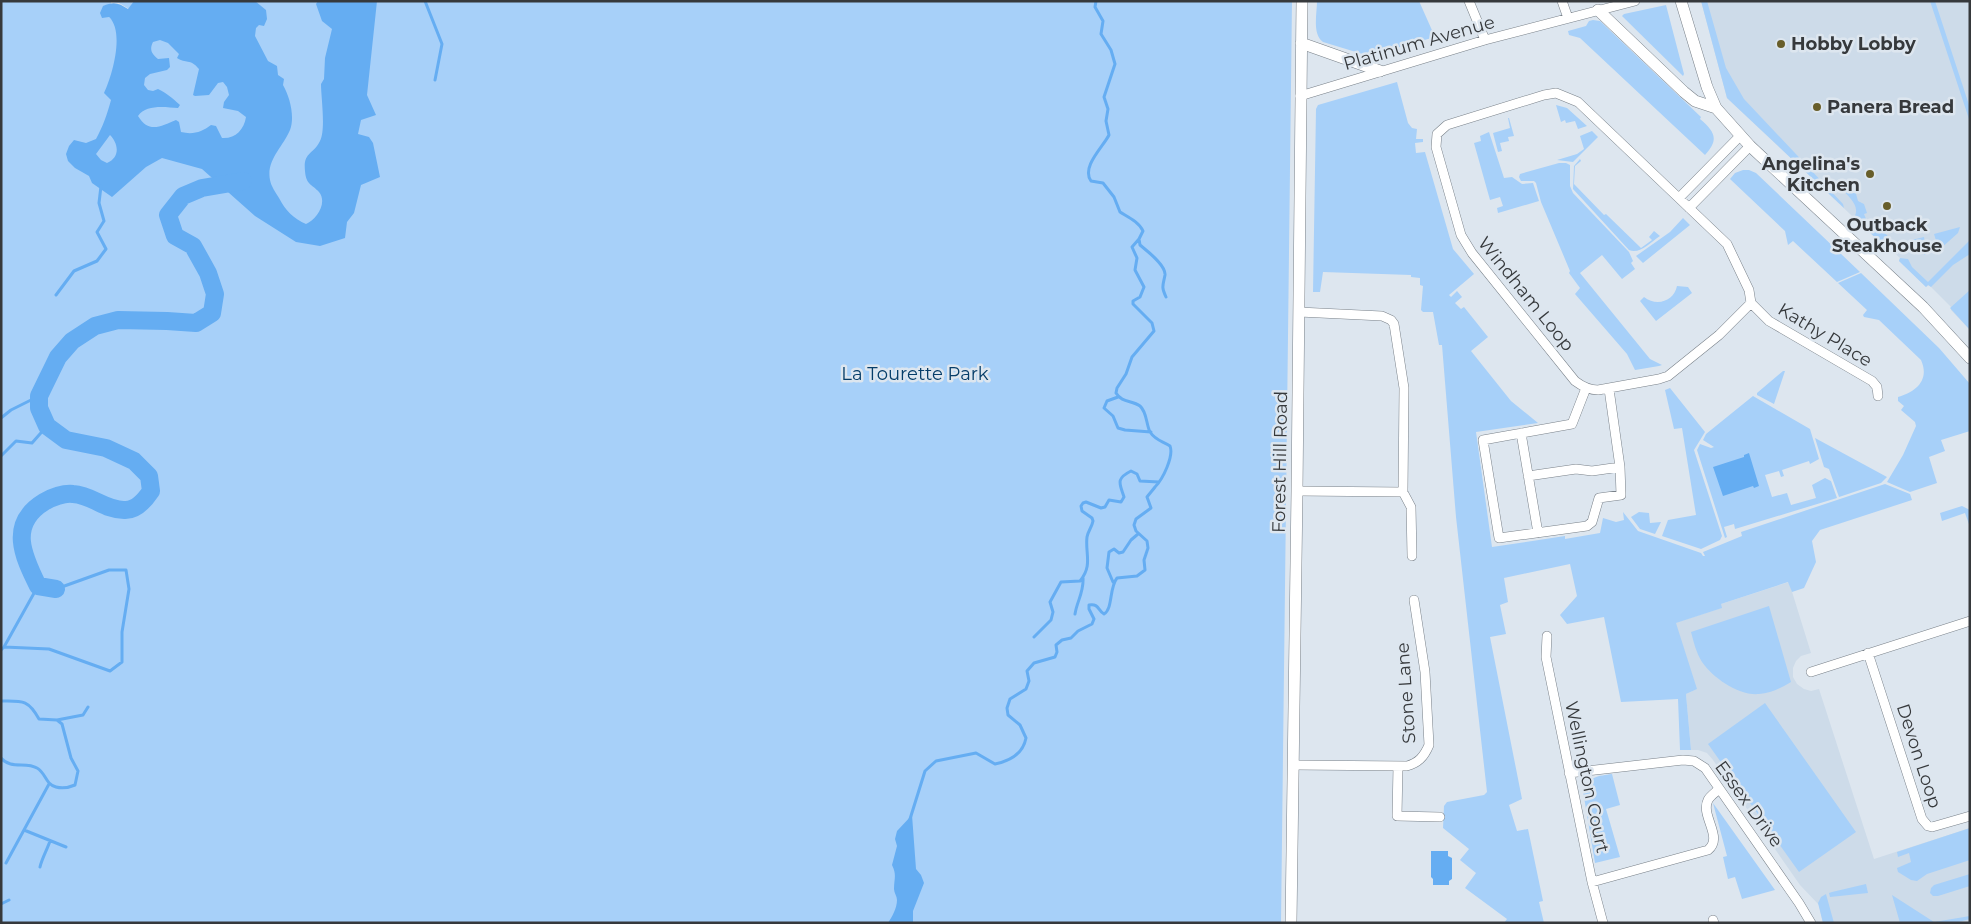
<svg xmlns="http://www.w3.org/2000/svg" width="1971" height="924" viewBox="0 0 1971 924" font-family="Montserrat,sans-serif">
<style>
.built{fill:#cddbe9}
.green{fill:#a7d0f9}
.water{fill:#65adf2;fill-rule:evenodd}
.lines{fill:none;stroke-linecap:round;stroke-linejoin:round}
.stream{stroke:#65adf2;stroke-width:3}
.river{stroke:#65adf2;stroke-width:18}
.minor-casing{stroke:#798189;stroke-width:10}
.tertiary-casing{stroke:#798189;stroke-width:12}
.minor{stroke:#fff;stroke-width:9}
.tertiary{stroke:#fff;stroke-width:11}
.poi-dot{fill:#685e2a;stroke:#dde6ef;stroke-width:2}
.labels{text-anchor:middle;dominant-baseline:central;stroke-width:5;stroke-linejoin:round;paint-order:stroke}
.street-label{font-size:18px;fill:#36393c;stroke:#dde6ef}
.poi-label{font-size:18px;font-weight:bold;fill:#36393c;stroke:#dde6ef;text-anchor:start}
.park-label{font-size:18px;fill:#053d69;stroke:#dde6ef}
</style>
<rect width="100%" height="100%" fill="#dde6ef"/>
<!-- built -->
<path class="built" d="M1701,1h269v329l-19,-20v-3l-22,-22 -3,2 -27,-26 1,-3 -11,-10h-3l-159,-150z
M1789,582l22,71 -10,3 -5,5 -3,7v9l4,7 7,5 7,2 8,-2 55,170 96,-31v95h-147l-4,-18 -19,-20 -87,-125 -6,-7 -9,-3h-7l-5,-56 10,-5 -21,-66 46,-15v-4z"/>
<!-- green -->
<path class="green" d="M1,1h133l-5,8 -10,-6 -8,-1 -2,15 5,5 26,-21h1152l-11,922h-1280z
M1317,1h102l16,36 -66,19 -46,-14c-11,-8 -6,-28 -6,-41z
M1701,1h6l19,67 18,31 99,105 1,4 -117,-110z
M1930,1h5l35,107v14z
M1666,5l18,69 -1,2 -61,-60 2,-2z
M1593,20l7,1 101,96 -1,2c14,12 20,20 5,36l-125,-117 -11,-3 -1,-4 18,-5 3,-5z
M1397,82l11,41 4,5 5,1 -1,10h7v3l-8,1 1,10 9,-1 28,97 21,25 -25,21 2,2 6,-6 5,6 -7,6 6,6 3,-2 24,30 -17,14 40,50 27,22 -62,9 16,115 73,-11v3l35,-6 3,-15 13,4 8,-2 -1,-8 15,19 63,22 2,3h2l-2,-4 39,-16 -1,-4 144,-48 25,10 2,6 -92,30 -8,11 4,21 -12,26 -12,4 -4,-10 -67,22 1,4 -46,15 21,66 -11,5 5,56h-11l-2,-51 -57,3 -17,-85 -37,7 -7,-9 17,-19 -7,-32 -66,14 4,24 -8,3 6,29 -16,3 32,162 -13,6 8,26 11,-2 15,72 -4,1 5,21h-40l3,-4 -42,-31 11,-15 -16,-13 9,-11 -26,-21 1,-22 3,-4 37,-7 3,-3 -31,-275 -14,-172h-3l-6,-33h-10l-2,-2 2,-24 -3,-1v-7l-9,-1v-2l-88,-3 -3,20h-7l3,-183 2,-4z
M1556,105l11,3 20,18 -9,3 -3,-8 -9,2 -1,-3 -4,2z
M1508,118h1l5,18 -6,1 1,4 -9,2 2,8 -4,1 -5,-19 17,-5z
M1592,131l6,6 -25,25 -16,-2 20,-6 7,-5 -4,-13z
M1489,132l15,46 8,-1 10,7 11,-1 6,18 -41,12 -1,-5 6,-2 -3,-9 -10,3 -16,-57 7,-2 -1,-5z
M1580,159l1,2 -6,5 -1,18 30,31 2,-1 35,34 11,-8 -3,-3 5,-6 6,5c-9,6 -21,19 -31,14l-56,-61 1,-23z
M1559,163h7l4,2v21l3,7 56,59 4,9 -2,2 4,6 -13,10 -20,-24 -22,18 70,86 12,6 -3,1 -24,4 -8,-16 -52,-60 5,-6 -11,-15 1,-2 -29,-69 -5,-19 -2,-2h-13l-2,-4 1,-3z
M1743,170h6l7,3 104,99 -23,10 -44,-41 -5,4 -3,-14 -55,-52 5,-6z
M1843,185l12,5 3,11 6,3 3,9 -3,1 7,17 7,-2 9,6 2,6 5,-1 1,4 29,-7 3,17 -3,1 -1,-11 -33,5 -4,-1 -32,-31c7,-10 -5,-20 -12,-28z
M1683,218l7,7 -47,38 -7,-7 34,-24z
M1960,227l-2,6 -19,17 -5,-16z
M1970,240v14l-17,11 -22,22 -3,-2 -2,2 -27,-26 1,-3 8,1 4,8 16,15z
M1861,273l78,75 31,36v47l-29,9 4,11 -16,6 8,26 -27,9 -23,-10 16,-27 13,-29 -1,-4 -14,-12 3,-4 -6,-5v-4c18,-5 32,-17 23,-37l-42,-40 -15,-3 -1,-2 4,-5 -29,-27z
M1677,286l11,1 4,6 -36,28 -16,-20 4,-4c13,10 30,4 33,-11z
M1970,290v40l-20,-22z
M1783,371h2l-11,33 -17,-9v-2z
M1670,388l35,44 -11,18 28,86 -2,4 -19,9 -39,-13 6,-16 28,-5 -14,-87 -8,1 -9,-39z
M1753,396l57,33 9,30 -9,5 -1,-3 -27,9 2,6 -3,1 -2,-6 -14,4 7,22 15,-4 4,12 25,-7 -4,-13 13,-7 6,3 6,17 -102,31 -1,-5 -10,3 3,10 -2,1 -28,-88 3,-6 11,4 3,-1 -11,-7 3,-6z
M1815,438l72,39 -6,6 -42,14 -10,-28 -5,-2z
M1962,506l8,4v17l-5,-14 -23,8 -2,-8z
M1639,512l10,1 1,10 11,-1 -6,12 -15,-5 -9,-12z
M1769,606l22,76c-10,6 -20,11 -32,12 -20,2 -46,-16 -57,-32 -6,-10 -8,-19 -11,-30z
M1765,703l91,129 -57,40 -91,-128z
M1612,774l8,31 -14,4 14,48 -25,6 -12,-72c5,-15 16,-15 29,-17z
M1713,803l62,87 -33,9 -7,-22 -7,2 -5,-22 4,-1z
M1970,828v32l-43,14 -10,7 -6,-1 -13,-8 -1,-4 14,-6 -2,-9 -11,4 -1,-5z
M1970,874v12l-32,10h-5l-3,-3 1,-5 3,-3z
M1866,884l2,9 -38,4 -1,-4 3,-1z
M1826,894l8,29h-11l-5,-20 3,-6z
M1892,895l42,27 36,-6v3l-15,4h-55z"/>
<!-- water -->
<path class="water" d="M134,1h121l11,9 1,9 -3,7 -5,-1 -3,3 -1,8 13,25 9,5 1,9 6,4 -1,6c7,12 12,32 7,45 -7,17 -24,30 -20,50 1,6 6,13 9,18 6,12 15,21 27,26 10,-4 22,-21 13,-32 -7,-8 -13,-7 -14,-21 -2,-19 8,-16 15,-30 6,-11 1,-44 1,-57l3,-5 1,-21 7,-29 -10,-8 -6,-17 2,-3h59l-10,94 9,20 -15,5 -3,14 11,3 4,6 7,34 -19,8 -7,28 -7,9 -2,16 -25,8 -24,-4 -41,-26 -53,-47 -40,-11 -16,9 -34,30 -20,-14 -3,-7 -14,-8 -7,-7 -2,-7 3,-8 5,-6 12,3 10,-4c7,-13 11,-24 15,-39l-7,-7c8,-17 21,-61 5,-76l-7,1 -2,-5 3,-7c11,-5 16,-3 25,3zM160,40l8,3 11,11 -2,4c9,6 13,0 22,11l-6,26 2,1 14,-1 9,-12 5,-1 4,5 2,8 -5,7 -1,6 15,3 8,6c-2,13 -11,22 -24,21l-6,-12 -5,-1c-9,7 -18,10 -30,7l-2,-10 -3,-2c-15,6 -27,14 -38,-4 8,-12 27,-9 40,-8l2,-3c-9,-8 -12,-11 -22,-16l-5,2 -5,-1 -4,-5 1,-7 5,-4 17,-4 3,-3 -1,-9 -11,1c-6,-5 -9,-9 -5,-17zM110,135c8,8 11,22 -3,28l-6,-3 -5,-6z
M1749,453l10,33 -5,2 -1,-2 -30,10 -10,-29 31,-10v-2z
M912,815l4,54 5,6 3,8 -11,28v12h-25c4,-6 9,-15 9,-23 0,-4 -3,-7 -3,-11 0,-10 3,-14 -2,-24l5,-19 -2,-7 2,-8z
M1431,851h17v5l4,2v21l-3,2v4h-16v-6l-2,-2z"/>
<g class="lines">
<!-- stream -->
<path class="stream" d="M425,1l17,43 -7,36
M1139,239l1,6c7,6 26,20 25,30 -2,11 -4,11 1,22
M56,295l18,-24 23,-10 9,-12 -9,-17 7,-11 -5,-18 2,-17
M1118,397l-11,4 -3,7 9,8 5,12 7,2 26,2
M1,418l10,-8 28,-14
M1,456l15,-15 16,2 15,-17
M1113,582l-6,-14 2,-16 5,-3 5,4 4,-1 8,-12 7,-6
M1075,614c2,-13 9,-22 8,-36
M1034,637l17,-17 2,-8 -3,-10 11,-20 19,-1c13,-16 5,-27 7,-44 1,-6 5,-10 6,-16l-1,-3 -10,-7 -1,-5 2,-3 3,-1 15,6 4,-1 4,-7 12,2 3,-5c-4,-13 -9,-18 7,-26l6,3 3,7 19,1
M4,647l34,-61
M1,650l3,-3 45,2 61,22 12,-9v-30l7,-43 -3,-19h-17l-53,19
M1,701c21,0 27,-2 38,18l18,1 5,4 9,34 7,13 -3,14c-7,3 -12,4 -19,2 -11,-3 -10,-14 -19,-19 -11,-7 -26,2 -36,-10
M57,720l26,-5 5,-8
M910,819l15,-48 11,-10 40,-8 19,11c15,-3 28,-10 31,-26l-6,-13 -12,-10 -1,-7 3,-9 16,-10 3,-8 -2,-10 7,-8 21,-6 2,-5 -1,-7 6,-5 9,-2 7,-7 14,-7 2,-5 -5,-10v-4c10,-2 9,6 15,9 9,-5 5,-26 13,-36l20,-2 8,-6 -1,-10 4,-12 -1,-7 -11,-10 -2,-6 2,-6 15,-11 -4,-11c3,-4 5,-6 8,-10 8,-8 19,-31 15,-41 -7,-5 -14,-5 -20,-14 -4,-8 -3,-20 -10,-26 -8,-6 -18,-3 -24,-13l1,-5 9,-14 6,-17 22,-26 -2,-8 -19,-19v-3l7,-4 4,-10 -9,-17 2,-12 -5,-11 7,-8 4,-8c-4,-9 -15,-14 -23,-19l-6,-15 -11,-14 -12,-2c-10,-14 12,-34 18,-46l-3,-14 2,-12 -4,-12 11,-33 -4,-14 -10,-16 2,-13 -8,-14 1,-6
M24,830l42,17
M6,863l43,-79
M40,867c2,-9 7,-17 10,-26
M1,904l8,-4"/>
<!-- river -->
<path class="river" d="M56,589l-18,-3c-15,-30 -30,-62 6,-84 8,-5 20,-9 29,-8 19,1 32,16 51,16 12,1 21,-10 27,-19l-2,-15 -15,-15 -28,-13 -40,-8 -19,-14 -8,-18v-12l19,-39 14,-16 23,-15 23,-6 49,1 29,2 16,-10 3,-19 -7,-21 -15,-27 -18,-10 -7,-21 15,-19 19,-8 41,-7"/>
<!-- minor casing -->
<g class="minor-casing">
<path id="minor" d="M1469,1l16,39
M1562,1l6,17
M1556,93l22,9 149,142 22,46 2,13 -32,32 -51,41 -9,3 -61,11c-9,0 -15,-3 -23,-9l-103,-128 -11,-18 -25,-88 1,-13 10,-9 97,-30z
M1300,96l185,-56 150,-39
M1679,198l61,-62
M1689,208l61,-62
M1751,303l18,18 103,60 5,6 1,9
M1299,312l83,4 9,4 3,4 10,64 -1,104 8,15 1,49
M1586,388l-14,36 -89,16 16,98 88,-12 5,-4 7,-24 22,-3 -1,-28 -11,-78
M1521,433l17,100
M1528,476l48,-7 16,2 28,-4
M1297,491l106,1
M1547,636l-1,21 46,225 11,41
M1868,653l54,166 6,7 4,1 38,-11
M1811,672l159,-51
M1294,765l113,1c11,-3 17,-9 22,-21l-4,-73 -11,-72
M1398,766l-1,50 43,1
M1569,773l114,-13 11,1 11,7 94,135 12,20
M1592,882l116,-32c16,-13 -8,-34 0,-50 2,-4 8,-8 11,-11
M1713,920l1,3"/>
</g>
<!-- tertiary casing -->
<g class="tertiary-casing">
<path id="tertiary" d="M1681,1l26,86 9,21 34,38 173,161 47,51
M1598,10l86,82 11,9 21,7
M1301,43l79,28
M1291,923l6,-432 5,-490"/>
</g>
<!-- minor -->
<use href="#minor" class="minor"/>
<!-- tertiary -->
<use href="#tertiary" class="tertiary"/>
</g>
<!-- markers -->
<g class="poi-dot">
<circle cx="1781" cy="44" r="5"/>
<circle cx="1817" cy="107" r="5"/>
<circle cx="1870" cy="174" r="5"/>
<circle cx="1887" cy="206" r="5"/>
</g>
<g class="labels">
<!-- street labels -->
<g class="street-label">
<text transform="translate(1419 43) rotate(-16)">Platinum Avenue</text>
<text transform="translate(1526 294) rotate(51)">Windham Loop</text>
<text transform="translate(1825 335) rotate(31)">Kathy Place</text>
<text transform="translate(1280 462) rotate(-89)">Forest Hill Road</text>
<text transform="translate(1406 693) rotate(-94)">Stone Lane</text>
<text transform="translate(1919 756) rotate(72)">Devon Loop</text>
<text transform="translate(1587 777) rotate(78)">Wellington Court</text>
<text transform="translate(1749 804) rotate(54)">Essex Drive</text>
</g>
<!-- poi labels -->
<g class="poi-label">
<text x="1791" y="44">Hobby Lobby</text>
<text x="1827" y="107">Panera Bread</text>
<text x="1860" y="164" text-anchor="end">Angelina's<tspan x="1860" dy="21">Kitchen</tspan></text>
<text x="1887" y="225" text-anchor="middle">Outback<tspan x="1887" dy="21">Steakhouse</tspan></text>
</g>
<!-- park labels -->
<g class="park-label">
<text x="915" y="374">La Tourette Park</text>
</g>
</g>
<!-- border -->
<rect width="1971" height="924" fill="none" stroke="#36393c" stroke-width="5"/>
</svg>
